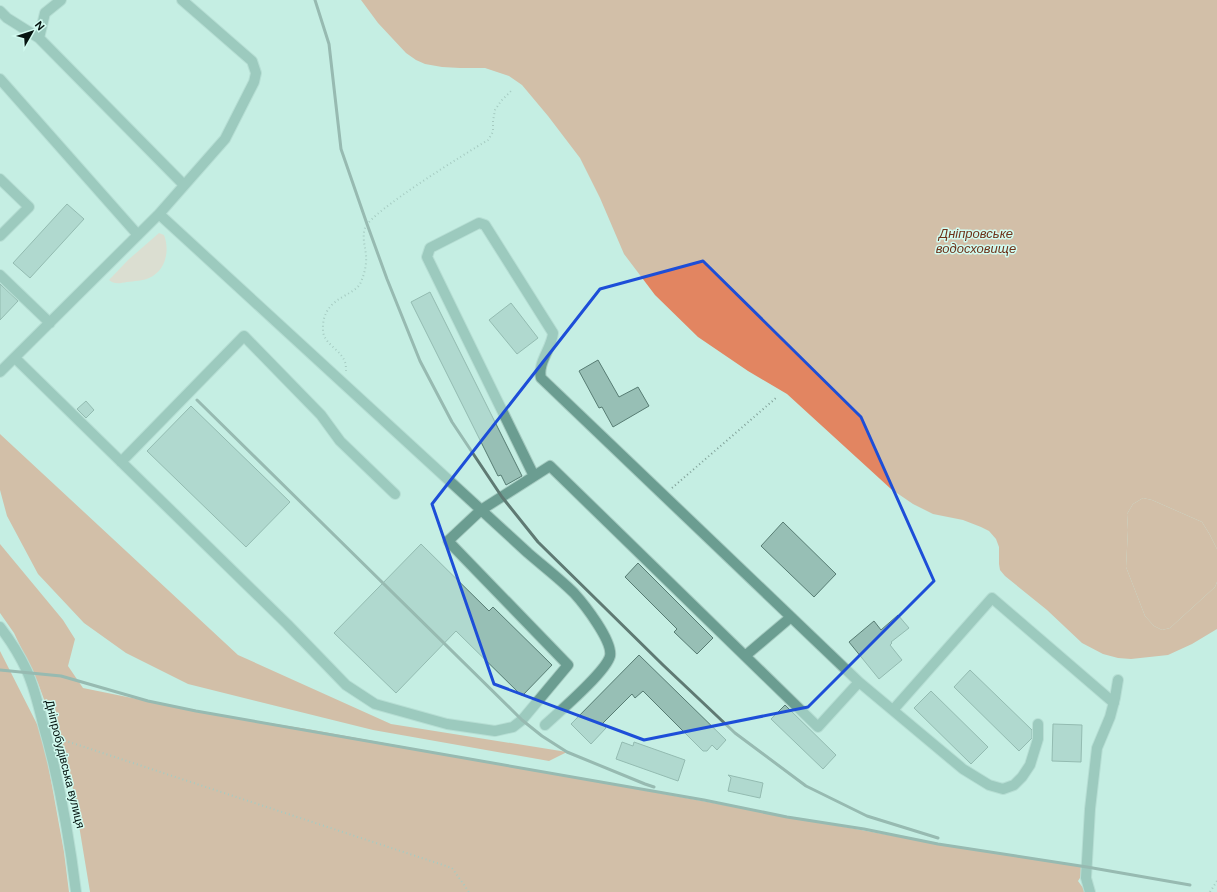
<svg xmlns="http://www.w3.org/2000/svg" width="1217" height="892" viewBox="0 0 1217 892" font-family="'DM Sans',sans-serif">
<style>
.green{fill:#f7cbba}
.forest{fill:#e28661}
.water{fill:#e28561}
.building{fill:#97bfb5;stroke:#577c73}
.lines{fill:none;stroke-linecap:round;stroke-linejoin:round}
.minor-casing{stroke:#a6cbc1;stroke-width:12}
.path{stroke:#80a098;stroke-width:2;stroke-dasharray:1 3;stroke-linecap:butt}
.minor{stroke:#6b9d91;stroke-width:10}
.rail{stroke:#5f7a73;stroke-width:3}
.marked{fill:none;stroke:#1d4ed8;stroke-width:3;stroke-linejoin:round}
.labels{text-anchor:middle;dominant-baseline:central;stroke-width:3;stroke-linejoin:round;paint-order:stroke}
.street-label{font-size:12px;fill:#051410;stroke:#d2fbf0}
.water-label{font-size:13px;font-style:italic;fill:#6d3219;stroke:#d2fbf0}
</style>
<rect width="100%" height="100%" fill="#c5eee3"/>
<!-- green -->
<path class="green" d="M159,233l5,2c6,15 2,36 -15,43 -6,3 -15,3 -22,4 -6,1 -13,3 -18,-2l19,-20z"/>
<!-- forest -->
<path class="forest" d="M0,434l238,221 153,69 176,28 -18,9 -176,-31 -185,-46 -62,-31 -42,-30 -46,-49 -31,-58 -7,-26z
M1143,498l9,2 50,22 8,13 7,14v33l-2,5 -45,41 -8,2 -8,-4 -9,-10 -19,-49 2,-37 -1,-16 6,-10z
M0,544l63,76 12,19 -7,27 15,22 113,23 117,19 625,114 149,23 -9,14 8,11h-996l-20,-121 -32,-88 -24,-50 -14,-20z
M0,651l43,85 21,116 5,40h-69z"/>
<!-- water -->
<path class="water" d="M361,0h856v549l-7,-14 -8,-13 -50,-22 -9,-2 -10,6 -6,10 1,16 -2,37 19,49 9,10 8,4 8,-2 45,-41 2,-5v47l-25,15 -24,11 -37,4 -13,-1 -15,-4 -21,-11 -35,-33 -42,-34 -5,-6 -1,-6v-17l-3,-8 -7,-8 -8,-4 -18,-7 -30,-6 -20,-10 -22,-15 -104,-95 -39,-23 -50,-34 -43,-42 -31,-41 -24,-56 -20,-40 -32,-42 -26,-31 -13,-9 -24,-8h-25l-18,-1 -17,-3 -9,-4 -10,-7 -28,-30z"/>
<!-- building -->
<path class="building" d="M67,204l17,15 -54,59 -17,-15z
M0,284l18,17 -18,19z
M430,292l92,184 -16,9 -5,-10 -3,1 -87,-174z
M511,303l27,35 -21,16 -28,-34z
M598,360l21,37 19,-10 11,19 -36,21 -11,-20 -3,1 -20,-37z
M86,401l8,9 -8,8 -9,-9z
M191,406l99,96 -44,45 -99,-96z
M783,522l53,52 -22,23 -53,-51z
M421,544l68,67 4,-4 59,58 -30,31 -66,-65 -60,62 -62,-60z
M638,563l75,75 -16,16 -23,-22 3,-3 -52,-52z
M898,615l11,13 -18,14 1,1 -2,2 12,15 -23,19 -30,-37 25,-21 7,9z
M639,655l87,85 -9,10 -5,-5 -5,6h-4l-60,-60 -8,7 -3,-4 -30,30 4,4 -15,16 -20,-20z
M970,670l62,60v8l-13,13 -65,-64z
M931,691l57,56 -17,17 -57,-56z
M785,705l51,50 -13,14 -52,-50z
M1053,724l29,1 -1,37 -29,-1z
M622,742l11,4 1,-4 51,18 -7,21 -62,-22z
M728,775l35,8 -3,15 -32,-7 3,-13z"/>
<g class="lines">
<!-- minor casing -->
<g class="minor-casing">
<path id="minor" d="M0,11l7,7 32,20 145,147
M39,38l6,-25 16,-13
M0,79l138,156
M0,179l29,28 -29,29
M159,214l369,339c15,13 32,26 46,40 10,11 39,48 36,63 -4,16 -51,56 -65,69
M0,275l50,48
M15,358l272,266 59,61 29,19 72,20 48,7 18,-4 9,-7 46,-55 -120,-124 33,-31 69,-44 268,261 41,-45 104,87 26,16 14,4 11,-4 8,-8 8,-12 8,-26v-15
M0,372l159,-158 66,-75 29,-57 2,-9 -4,-12 -70,-61
M121,462l123,-126 77,79 19,26 55,53
M534,476l-107,-219 3,-9 49,-25 6,2 68,108c-1,15 -16,30 -12,45l318,304
M0,627c10,13 20,29 27,44 7,16 12,36 16,53 16,55 26,111 33,168
M745,656l46,-39
M893,710l99,-112 122,105
M1090,892l-4,-14 4,-69 7,-61 13,-31 5,-19 3,-18"/>
</g>
<!-- path -->
<path class="path" d="M346,371c0,-2 0,-6 -1,-9 -4,-12 -21,-18 -22,-31 -1,-19 8,-28 23,-36 5,-3 11,-6 14,-11 4,-8 7,-20 6,-29 -1,-9 -4,-18 -1,-27 5,-16 103,-76 123,-88l5,-8v-11l2,-11 6,-9 12,-12
M672,488l104,-90
M57,738l395,130 17,24
M1210,892l7,-11"/>
<!-- minor -->
<use href="#minor" class="minor"/>
<!-- rail -->
<path class="rail" d="M315,0l14,44 12,105 26,75 20,55 33,82 32,61 50,75 36,45 125,123 72,68 71,53 61,30 71,22
M197,400l325,320 20,16 25,16 78,32 9,3
M0,670l61,6 87,25 48,10 508,89 83,17 77,12 74,15 149,23 103,18"/>
</g>
<!-- marked area -->
<path d="M0 0H1217V892H0ZM703,261l158,156 73,164 -126,126 -164,33 -150,-56 -62,-180 168,-215z" fill="#c5eee3" fill-opacity=".55" fill-rule="evenodd"/>
<path class="marked" d="M703,261l158,156 73,164 -126,126 -164,33 -150,-56 -62,-180 168,-215z"/>
<g class="labels">
<!-- street labels -->
<g class="street-label">
<text transform="translate(65 764) rotate(76)">Дніпробудівська вулиця</text>
</g>
<!-- water labels -->
<g class="water-label">
<text x="976" y="233">Дніпровське<tspan x="976" dy="15">водосховище</tspan></text>
</g>
</g>
<!-- north arrow -->
<g transform="translate(32 32) rotate(51)" stroke="#d2fbf0" stroke-width="3" paint-order="stroke">
<path d="M0-3L7 15L0 10L-7 15Z" fill="#051410"/>
<text y="-6" font-size="11" font-weight="bold" text-anchor="middle" fill="#051410">N</text>
</g>
</svg>
